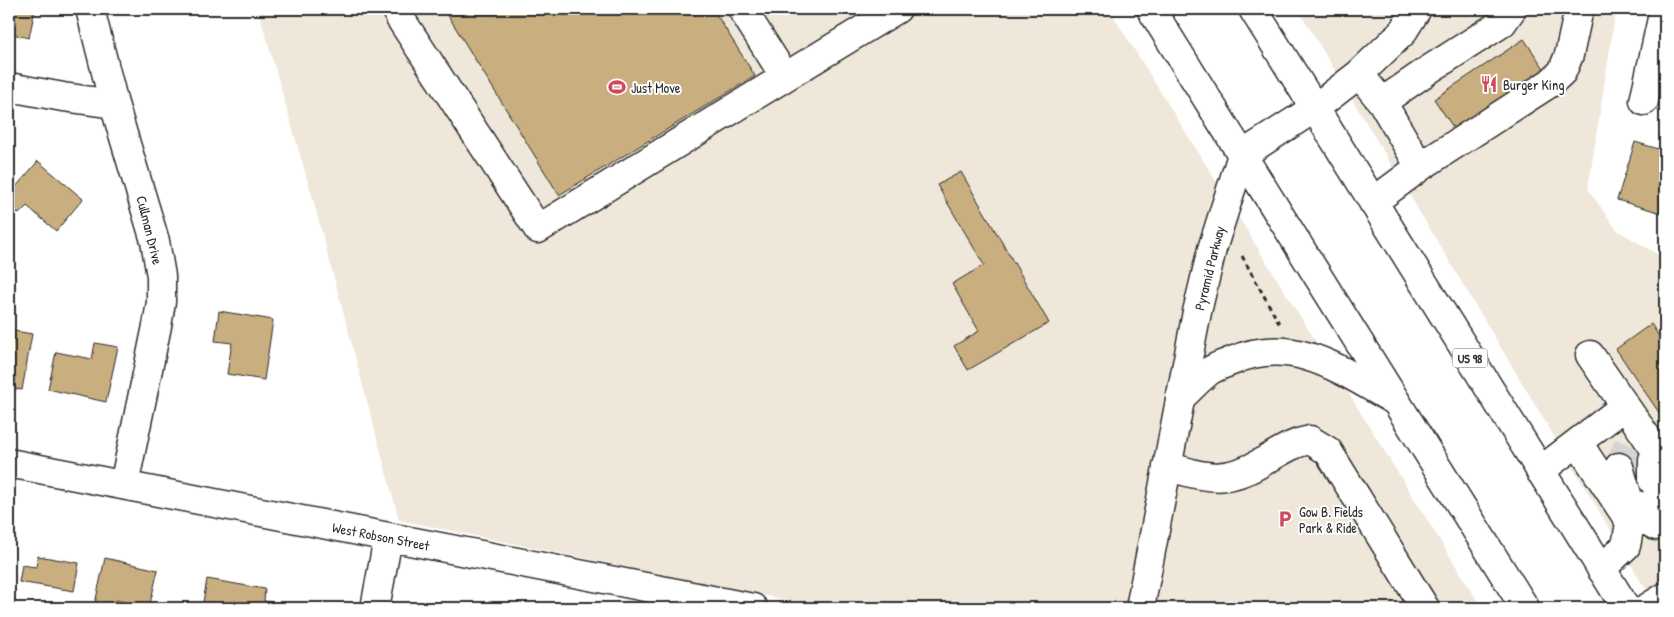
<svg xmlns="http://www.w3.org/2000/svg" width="1674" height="617" viewBox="0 0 1674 617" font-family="'Patrick Hand',sans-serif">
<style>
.built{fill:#efe7d9}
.building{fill:#c9ae7f;stroke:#2b2b2b}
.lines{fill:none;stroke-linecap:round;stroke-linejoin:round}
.minor-tunnel{stroke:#d5d5d5;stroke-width:28;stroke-dasharray:28 14;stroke-linecap:butt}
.minor-casing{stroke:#2b2b2b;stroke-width:31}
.major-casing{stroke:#2b2b2b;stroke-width:31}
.path{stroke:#2b2b2b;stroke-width:3;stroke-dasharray:5 4;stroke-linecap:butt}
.minor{stroke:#fff;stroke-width:28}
.major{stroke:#fff;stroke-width:28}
.labels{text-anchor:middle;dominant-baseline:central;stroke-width:4;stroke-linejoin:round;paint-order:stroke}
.shield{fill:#fff;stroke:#6b6b6b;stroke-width:1}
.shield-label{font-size:12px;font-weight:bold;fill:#2b2b2b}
.poi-label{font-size:14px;fill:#2b2b2b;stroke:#fff;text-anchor:start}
.street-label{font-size:14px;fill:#2b2b2b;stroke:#fff}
</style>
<rect width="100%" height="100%" fill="#fff"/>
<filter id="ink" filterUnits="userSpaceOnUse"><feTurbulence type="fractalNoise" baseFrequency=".02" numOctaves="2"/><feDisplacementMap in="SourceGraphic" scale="10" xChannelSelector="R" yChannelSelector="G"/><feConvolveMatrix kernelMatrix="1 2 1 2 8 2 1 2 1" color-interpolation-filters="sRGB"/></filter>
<g filter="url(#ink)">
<!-- built -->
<path class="built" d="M258,9h851l209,336 -11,-5 -30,-4 -40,8 -36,16 -39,37 16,21 37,-35 30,-13 30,-6 26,4 45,21 136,219h-657l-426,-88 -85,-317z
M1298,9h318l-28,180 29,41 48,29v349h-8z"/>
<!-- building -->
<path class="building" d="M9,9h26l-6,29 -16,-4 -1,2 -3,-1z
M444,9h269l42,67 -196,119z
M1524,39l21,31 -90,60 -21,-31z
M1635,142l30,9v63l-48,-14z
M38,161l45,38 -27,32 -29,-25 -8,8 -10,-9v-10z
M961,172l88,151 -81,47 -14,-24 25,-15 -27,-47 32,-19 -47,-80z
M219,311l54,9 -9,60 -37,-6 5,-31 -17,-2z
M1651,324l14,21v71l-3,1 -46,-68z
M9,330l23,4 -10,56 -13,-2z
M95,343l23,4 -12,55 -58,-13 8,-37 36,7z
M38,556l41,7 -5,28 -55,-9 3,-17 14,2z
M105,558l53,12 -9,38 -33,-8 -2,8h-20z
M207,579l58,10 -1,12 19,3v4h-81z"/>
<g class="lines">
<!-- minor-tunnel -->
<path class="minor-tunnel" d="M1619,467l9,-23
M1630,488l11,-24"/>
<!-- minor casing -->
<g class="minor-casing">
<path id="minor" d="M90,9l24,95 41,137 6,35v26l-4,24 -33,159
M397,9l3,9 138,211 247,-152
M742,9l43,68 112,-68
M1359,74l23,28 38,65 130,-84 12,-11 7,-17 10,-46
M9,87l54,10 51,7
M1644,101l20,-92
M1382,102l48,-33 72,-46 10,-14
M1373,202l47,-35
M1590,355l69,100 -6,5
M1578,443l52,79
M9,463l744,145
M1167,466c39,12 60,18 97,-5 16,-9 28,-18 46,-21l18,11 97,157
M1619,467l12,41
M1540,471l85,-65
M1653,481v-21l12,34
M1643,506l-11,6 24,14
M1601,569l25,-23 6,-34 -1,-7
M375,608l13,-70
M1140,608l57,-296 15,-63 30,-94 73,-47 44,-34 43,-41 15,-24
M1647,608l18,-11"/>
</g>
<!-- major casing -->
<g class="major-casing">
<path id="major" d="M1151,9l374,599
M1253,9l373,599
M1180,398c9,-8 18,-18 28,-26 6,-5 16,-8 24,-11 60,-27 109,9 160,38"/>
</g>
<!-- path -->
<path class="path" d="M1242,256l38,69"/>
<!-- minor -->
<use href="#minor" class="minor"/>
<!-- major -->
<use href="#major" class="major"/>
</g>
</g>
<!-- icons -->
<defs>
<g id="restaurant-bare" transform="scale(1.35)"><path d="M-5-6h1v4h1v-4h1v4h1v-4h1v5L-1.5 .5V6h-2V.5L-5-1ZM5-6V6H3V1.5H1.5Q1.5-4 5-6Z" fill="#d1495b" stroke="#fff" stroke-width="2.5" paint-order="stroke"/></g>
<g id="stadium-bare" transform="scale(1.35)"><path d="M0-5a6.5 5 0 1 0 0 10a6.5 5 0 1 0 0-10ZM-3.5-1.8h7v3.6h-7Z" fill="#d1495b" stroke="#fff" stroke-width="2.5" paint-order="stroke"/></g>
<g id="parking-bare" transform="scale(1.35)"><path d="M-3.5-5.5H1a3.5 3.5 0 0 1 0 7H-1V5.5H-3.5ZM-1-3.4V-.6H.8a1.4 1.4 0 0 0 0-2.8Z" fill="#d1495b" stroke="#fff" stroke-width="2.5" paint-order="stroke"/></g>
</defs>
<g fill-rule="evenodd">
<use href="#restaurant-bare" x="1489" y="84"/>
<use href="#stadium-bare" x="617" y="87"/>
<use href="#parking-bare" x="1285" y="519"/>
</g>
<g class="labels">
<!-- shield labels -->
<rect class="shield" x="1452.5" y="348.5" width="35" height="19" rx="4"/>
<g class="shield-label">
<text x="1470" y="358">US 98</text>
</g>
<!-- poi labels -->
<g class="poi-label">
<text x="1503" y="84">Burger King</text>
<text x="631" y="87">Just Move</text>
<text x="1299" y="511">Gow B. Fields<tspan x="1299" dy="16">Park &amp; Ride</tspan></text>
</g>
<!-- street labels -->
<g class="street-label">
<text transform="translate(150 230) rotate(76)">Cullman Drive</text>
<text transform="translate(1209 268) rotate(-76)">Pyramid Parkway</text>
<text transform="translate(381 536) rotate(11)">West Robson Street</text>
</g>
</g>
<!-- margin -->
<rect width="1674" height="617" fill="none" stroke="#fff" stroke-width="30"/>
<rect x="15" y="15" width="1644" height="587" fill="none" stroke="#2b2b2b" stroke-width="2" filter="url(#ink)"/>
</svg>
